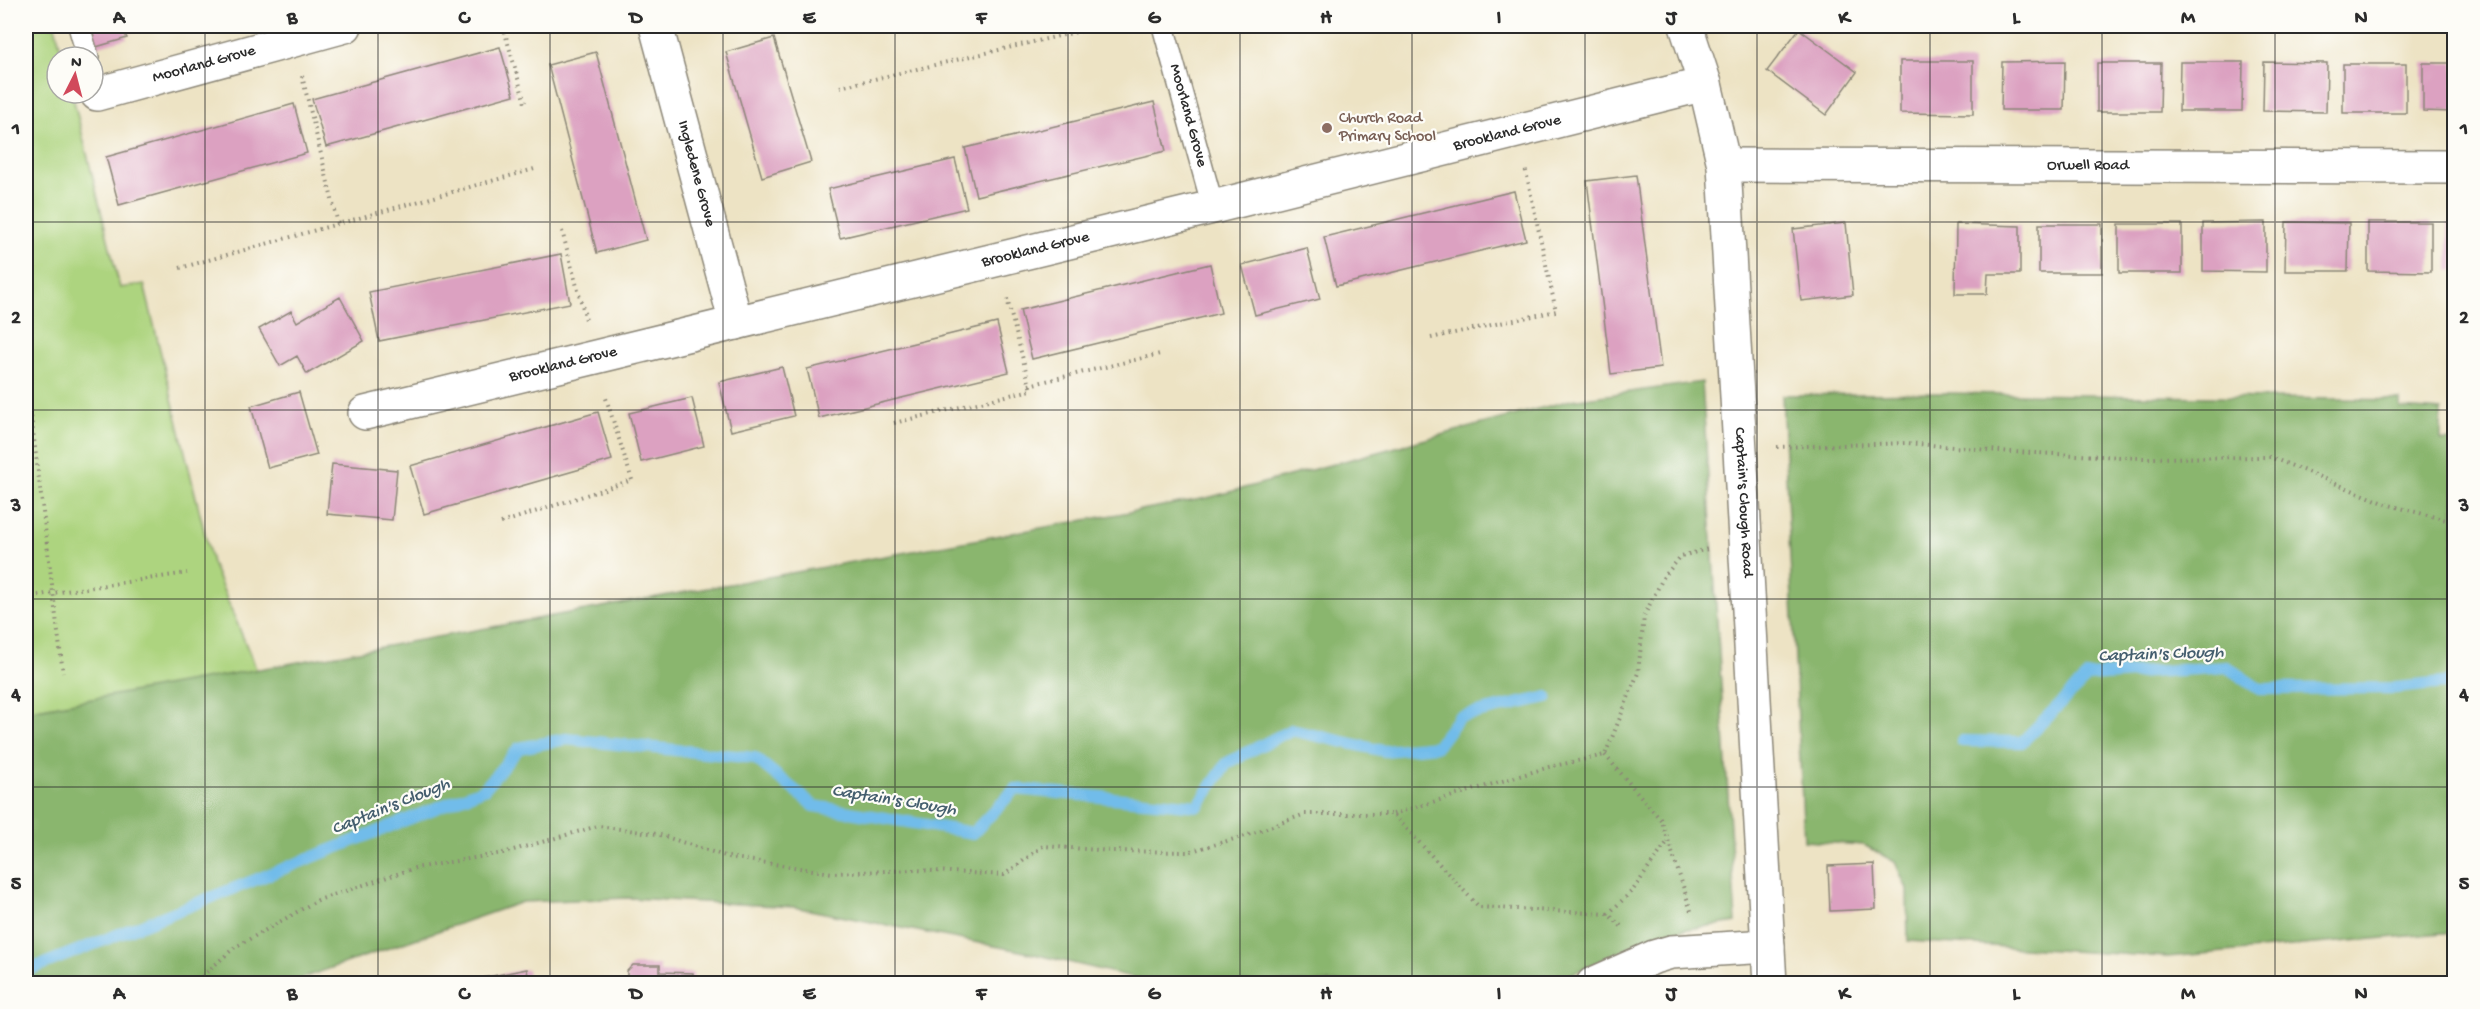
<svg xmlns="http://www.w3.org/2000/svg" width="2480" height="1009" viewBox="0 0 2480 1009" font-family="'Gochi Hand',sans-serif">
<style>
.green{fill:#add47f;stroke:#6c8055;stroke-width:1.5}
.forest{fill:#8ab66e;stroke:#5a704c;stroke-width:1.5}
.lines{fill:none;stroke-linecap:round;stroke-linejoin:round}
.stream{stroke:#71bcea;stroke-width:12}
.building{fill:#dca1c1}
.lane-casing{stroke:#8c8778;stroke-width:24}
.street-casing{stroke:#8c8778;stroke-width:36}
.secondary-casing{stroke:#8c8778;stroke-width:36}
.path{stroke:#8c8778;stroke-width:4;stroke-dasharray:1.5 4.5;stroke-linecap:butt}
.lane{stroke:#fff;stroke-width:21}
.street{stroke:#fff;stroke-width:33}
.secondary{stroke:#fff;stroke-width:33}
.grid{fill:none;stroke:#2b2b2b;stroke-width:1.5;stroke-opacity:0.55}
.education-dot{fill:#8d6e63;stroke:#fdfcf7;stroke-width:2}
.labels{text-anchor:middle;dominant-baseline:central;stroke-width:4.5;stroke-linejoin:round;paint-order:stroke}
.street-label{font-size:16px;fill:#2b2b2b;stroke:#fdfcf7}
.education-label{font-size:16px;fill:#785e54;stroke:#fdfcf7;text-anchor:start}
.water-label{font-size:18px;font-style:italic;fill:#445e6e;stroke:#fdfcf7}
.neatline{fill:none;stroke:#2b2b2b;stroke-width:2}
.grid-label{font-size:20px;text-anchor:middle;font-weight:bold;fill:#2b2b2b}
</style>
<rect width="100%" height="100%" fill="#fdfcf7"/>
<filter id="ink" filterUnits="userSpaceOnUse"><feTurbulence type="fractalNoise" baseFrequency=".0167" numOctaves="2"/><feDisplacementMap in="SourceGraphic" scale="12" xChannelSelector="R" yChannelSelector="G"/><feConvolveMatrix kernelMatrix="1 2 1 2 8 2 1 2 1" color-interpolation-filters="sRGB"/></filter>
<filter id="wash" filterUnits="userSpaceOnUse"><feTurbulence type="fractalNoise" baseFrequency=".008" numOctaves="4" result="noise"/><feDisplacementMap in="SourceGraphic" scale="24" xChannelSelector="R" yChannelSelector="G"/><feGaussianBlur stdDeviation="1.35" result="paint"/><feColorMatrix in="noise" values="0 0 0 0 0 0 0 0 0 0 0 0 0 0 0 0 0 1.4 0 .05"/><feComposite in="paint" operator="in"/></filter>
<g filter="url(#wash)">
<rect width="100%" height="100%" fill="#ede3c4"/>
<!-- green -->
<path class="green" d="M26,26h29l8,31h-6v36h15l48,195 24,-4 68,279 45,108 -231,40z"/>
<!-- forest -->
<path class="forest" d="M1702,382l34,540 -75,11 -109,50 -399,-1 -128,-30 -231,-45 -165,-9 -107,4 -217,75 -8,6h-271v-272l1181,-213 364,-98z
M1944,393l456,7v8l41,3v29l13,1v491l-287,25 -259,-16 -1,-52 -12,-27 -31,-17 -60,-4 -22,-446z"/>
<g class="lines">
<!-- stream -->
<path class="stream" d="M1962,741l60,1 66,-66 139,-9 32,22 137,-1 58,-6
M26,971l458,-182 35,-41 47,-9 189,19 59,48 159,27 42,-44 183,17 29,-43 64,-33 93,21 53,-5 22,-29 88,-20"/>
</g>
<g id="blocks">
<!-- building -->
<path class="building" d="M90,26h63l-28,8 2,4 -31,9z
M1799,29l58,43 -31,43 -59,-44z
M774,38l37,124 -49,15 -36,-125z
M500,47l14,48 -188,52 -14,-48z
M596,52l50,188 -49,13 -49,-188z
M1900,61h73v53l-73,-1z
M2065,61l-1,49h-63l1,-48z
M2180,62h63l-1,49h-63z
M2264,62l63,1 -1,49 -63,-1z
M2097,63h64l-1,49h-63z
M2423,63h31v49l-31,-1z
M2343,64h63v49h-63z
M1154,102l12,49 -190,45 -11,-48z
M294,104l13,49 -188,52 -13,-48z
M955,159l12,49 -127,30 -12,-49z
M1636,175l25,193 -50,6 -24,-193z
M1514,191l12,49 -190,46 -12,-49z
M2266,222v50l-63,-1v-48z
M2286,222l63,1 -1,48h-63z
M2368,222h63v50l-63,-1z
M1846,223l7,72 -52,6 -8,-72z
M2448,223h6v47l-6,1z
M1956,224l64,2v48h-32l-1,20h-32z
M2039,224h63v49h-63z
M2119,224h63v49h-63z
M1307,248l13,51 -65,16 -13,-50z
M561,254l9,49 -191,38 -10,-49z
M1210,264l11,49 -189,46 -12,-49z
M340,297l24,44 -57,33 -10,-18 -17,10 -21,-37 32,-18 6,11z
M997,323l12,49 -190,46 -12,-49z
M782,367l12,49 -63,15 -12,-49z
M299,392l18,63 -49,13 -17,-62z
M692,398l12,48 -63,16 -12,-49z
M598,412l14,48 -188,54 -14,-48z
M332,464l65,6 -5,50 -65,-6z
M1874,864l2,45 -46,2 -2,-45z
M633,965h27v7l33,1v11h-66v-13z
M527,969l2,15h-51l-1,-5z
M811,977l41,4v3h-42z
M1878,977v7h-47v-5z
M2402,977l23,6v1h-24z
M604,980l1,4h-17v-2z"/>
</g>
</g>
<g filter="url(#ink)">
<use href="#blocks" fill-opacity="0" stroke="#8c8778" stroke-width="1.5"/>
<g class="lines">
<!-- lane casing -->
<g class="lane-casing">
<g id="lane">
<path d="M79,26l9,31"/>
<path id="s1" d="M1163,26l50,181"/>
</g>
</g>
<!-- street casing -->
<g class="street-casing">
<g id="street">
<path id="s2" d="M656,26l80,297"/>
<path id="s3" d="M97,94l248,-68"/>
<path id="s4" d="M1724,165l730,2"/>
<path id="s5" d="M365,413l848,-206 492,-123"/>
<path d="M1593,984l61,-27 17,-5 97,-6"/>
</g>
</g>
<!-- secondary casing -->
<g class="secondary-casing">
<g id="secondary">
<path id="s6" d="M1686,26l19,58 19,81 46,819"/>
</g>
</g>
<!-- path -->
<path class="path" d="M503,26l22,77
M302,76l36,148
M840,87l262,-61
M562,231l24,89
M180,268l358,-100
M1431,338l125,-27 -31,-144
M26,375l37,298
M1029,385l131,-31
M894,423l137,-33 -25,-95
M1777,447l130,-4 105,9 132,6 126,-1 119,48 65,17
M501,523l131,-43 -27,-85
M26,597l161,-24
M1605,755l57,66 30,93
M1393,814l156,-47 56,-12 33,-82 6,-57 19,-38 18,-22 27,-7
M1608,914l25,-24 35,-49
M193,984l41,-36 84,-48 97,-32 88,-15 95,-27 59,8 71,23 104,16 84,-3 88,5 39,-29 70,5 75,1 57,-16 60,-22h88l86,93 129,7 15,14"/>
<!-- lane -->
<use href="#lane" class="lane"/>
<!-- street -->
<use href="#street" class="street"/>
<!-- secondary -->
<use href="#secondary" class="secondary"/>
</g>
</g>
<!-- grid -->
<path class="grid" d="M205,26v958M378,26v958M550,26v958M723,26v958M895,26v958M1068,26v958M1240,26v958M1412,26v958M1585,26v958M1757,26v958M1930,26v958M2102,26v958M2275,26v958M26,222h2428M26,410h2428M26,599h2428M26,787h2428"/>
<!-- markers -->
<circle class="education-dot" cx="1327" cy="128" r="6"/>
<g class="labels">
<!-- street labels -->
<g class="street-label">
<text stroke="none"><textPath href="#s3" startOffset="111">Moorland Grove</textPath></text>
<text stroke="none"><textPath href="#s1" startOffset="93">Moorland Grove</textPath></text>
<text stroke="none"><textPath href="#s5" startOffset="1176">Brookland Grove</textPath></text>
<text stroke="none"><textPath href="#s4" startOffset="364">Orwell Road</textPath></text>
<text stroke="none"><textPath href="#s2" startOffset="153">Ingledene Grove</textPath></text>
<text stroke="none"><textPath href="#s5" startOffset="690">Brookland Grove</textPath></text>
<text stroke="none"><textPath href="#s5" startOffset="204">Brookland Grove</textPath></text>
<text stroke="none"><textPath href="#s6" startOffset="482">Captain's Clough Road</textPath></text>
</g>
<!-- education labels -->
<g class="education-label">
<text x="1339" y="119">Church Road<tspan x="1339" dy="18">Primary School</tspan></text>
</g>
<!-- water labels -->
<g class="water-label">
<text transform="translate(2161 655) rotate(-2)">Captain's Clough</text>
<text transform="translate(894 801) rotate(9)">Captain's Clough</text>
<text transform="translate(391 807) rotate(-22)">Captain's Clough</text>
</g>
</g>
<!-- margin -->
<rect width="2480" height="1009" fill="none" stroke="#fdfcf7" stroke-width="66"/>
<!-- north arrow -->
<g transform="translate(75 75) rotate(6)"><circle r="28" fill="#fdfcf7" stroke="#a9a8a5" stroke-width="1.5"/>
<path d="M0-4.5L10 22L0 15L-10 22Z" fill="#d1495b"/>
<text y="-9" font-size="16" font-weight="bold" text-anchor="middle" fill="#2b2b2b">N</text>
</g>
<rect x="33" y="33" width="2414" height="943" class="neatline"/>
<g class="grid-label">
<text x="119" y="23">A</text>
<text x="292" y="23">B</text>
<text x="464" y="23">C</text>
<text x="636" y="23">D</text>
<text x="809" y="23">E</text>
<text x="981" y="23">F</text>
<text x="1154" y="23">G</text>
<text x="1326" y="23">H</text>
<text x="1499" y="23">I</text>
<text x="1671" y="23">J</text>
<text x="1844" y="23">K</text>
<text x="2016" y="23">L</text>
<text x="2188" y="23">M</text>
<text x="2361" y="23">N</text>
<text x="16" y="134">1</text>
<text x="2464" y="134">1</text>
<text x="16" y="323">2</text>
<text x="2464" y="323">2</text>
<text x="16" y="511">3</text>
<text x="2464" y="511">3</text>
<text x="16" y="700">4</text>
<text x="2464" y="700">4</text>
<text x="16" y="889">5</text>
<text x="2464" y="889">5</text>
<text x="119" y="999">A</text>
<text x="292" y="999">B</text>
<text x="464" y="999">C</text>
<text x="636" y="999">D</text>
<text x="809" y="999">E</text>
<text x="981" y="999">F</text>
<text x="1154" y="999">G</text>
<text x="1326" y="999">H</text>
<text x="1499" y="999">I</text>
<text x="1671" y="999">J</text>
<text x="1844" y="999">K</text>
<text x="2016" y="999">L</text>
<text x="2188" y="999">M</text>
<text x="2361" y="999">N</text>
</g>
</svg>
